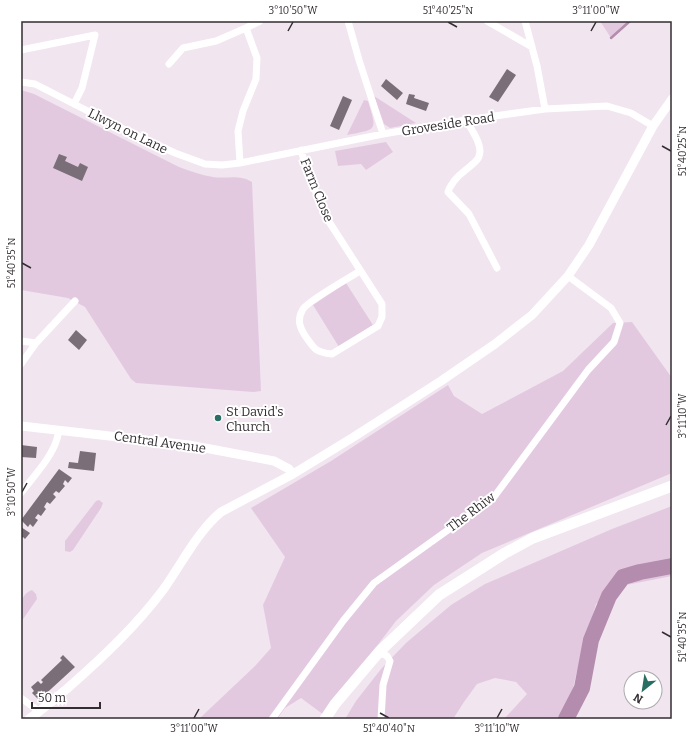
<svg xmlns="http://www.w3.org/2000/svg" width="693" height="740" viewBox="0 0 693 740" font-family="Bitter,serif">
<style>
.green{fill:#e3c9e0}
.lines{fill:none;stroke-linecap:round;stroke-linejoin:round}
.stream{stroke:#b38cae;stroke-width:2.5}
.river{stroke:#b38cae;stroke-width:16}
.building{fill:#7a6f78}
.minor{stroke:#fff;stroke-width:7}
.tertiary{stroke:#fff;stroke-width:9}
.secondary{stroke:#fff;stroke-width:11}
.ticks{fill:none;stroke:#322d31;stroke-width:1.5}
.poi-dot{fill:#286e62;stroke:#fff;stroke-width:1.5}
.labels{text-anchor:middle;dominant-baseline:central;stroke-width:4;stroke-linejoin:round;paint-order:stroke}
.street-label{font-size:13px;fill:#322d31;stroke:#fff}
.poi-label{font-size:13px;fill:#322d31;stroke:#fff;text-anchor:start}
.neatline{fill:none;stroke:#322d31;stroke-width:1.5}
.ticks-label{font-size:10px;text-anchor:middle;fill:#322d31}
</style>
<rect width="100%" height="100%" fill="#f1e5ef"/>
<!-- green -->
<path class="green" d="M600,21h30l-19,17z
M21,90l13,4 145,73c11,4 22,8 34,10 13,2 27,-3 39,5l9,209 -8,1 -117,-9 -5,-4 -46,-72 -17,-9 -47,-8z
M374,96l42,27 -26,5 -6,-4z
M364,100l4,1c9,30 10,28 -21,34z
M386,142l7,10 -27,18 -5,-6 -23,2 -3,-15z
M346,283l27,42 -34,22 -26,-42z
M632,322l40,56v95l-190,80 -48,32 -38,36 -72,94 -23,-17 -16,10 -8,11h-78l56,-53 16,-18 -8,-43 22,-48 -34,-49 80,-47 117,-76 6,11 28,18 81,-43 50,-48z
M99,500l4,3 -2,5 -28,42 -3,2 -5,-1v-10l31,-40z
M672,506v70l-46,9 -30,19 -16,54 -7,30 -15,31h-54l23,-25 -11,-12 -21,-4 -18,6 -13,18 -11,17h-108l11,-18 25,-32 25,-26 45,-38 34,-21 127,-55z
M32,590l4,4 1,5 -16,23c0,-12 -3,-27 11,-32z"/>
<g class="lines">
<!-- stream -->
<path class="stream" d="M611,38l19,-17"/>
<!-- river -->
<path class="river" d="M566,719l16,-31 9,-48 18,-44 14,-19 17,-5 32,-6"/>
</g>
<!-- building -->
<path class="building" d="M507,69l9,6 -18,27 -9,-5z
M386,79l17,14 -6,7 -16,-14z
M409,94l6,1 -1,3 15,5 -3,8 -20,-7z
M343,96l9,4 -13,30 -9,-4z
M59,154l8,3 -2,4 13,6 2,-4 8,4 -6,14 -29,-13z
M76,330l11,10 -8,10 -11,-10z
M21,445l16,2 -1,11 -15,-1z
M80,451l16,2 -2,18 -26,-3 1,-6 9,1z
M59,469l13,9 -4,5 -3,-3 -2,4 2,2 -6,7 -3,-2 -3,3 3,3 -6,7 -3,-2 -3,5 2,2 -5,7 -3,-2 -3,4 3,2 -5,7 -3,-3 -2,3 -7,-7z
M21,527l9,6 -5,6 -2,-2 -2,2z
M63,655l12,12 -36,33 -7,-7 2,-2 -3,-4 7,-6 3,3 2,-2 -2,-2 21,-20 -2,-2z"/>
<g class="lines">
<!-- minor -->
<path class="minor" d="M348,21l11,39 24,74
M487,21l45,26
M525,21l12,45 8,43
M246,28l14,-7
M21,50l74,-15 -13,53 -8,16
M169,64l14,-16 33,-7 30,-13 11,30 -1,21 -13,32 -5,20 2,32
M21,82l14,2 84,43 56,26 30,11 17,1 18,-2 143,-29 83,-14 79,-11 62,-3 24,7 22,13
M466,120c6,11 22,31 9,42 -8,8 -13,9 -21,19 -2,4 -5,6 -6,11l21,22 28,54
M301,150l6,21 19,46 56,87v13l-4,9 -46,28c-16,-2 -17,-4 -26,-17 -7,-10 -9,-18 -3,-28 6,-9 46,-31 57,-38
M21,341l15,2
M21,364l15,-21 39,-42
M21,493c14,-19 35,-39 38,-63
M379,652l8,4 3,5 -7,24 -2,34
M21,698l19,14
M272,719l71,-98 31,-38 120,-86 94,-127 26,-28 6,-19 -9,-15 -43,-32"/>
<!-- tertiary -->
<path class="tertiary" d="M21,426l168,19 85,16 15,8 4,5
M29,719c14,-10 27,-21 40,-32 34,-30 67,-61 94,-97 18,-25 34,-58 58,-78l72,-38 59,-36 89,-57 54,-37 37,-29 36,-39 21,-31 64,-119 19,-27"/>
<!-- secondary -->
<path class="secondary" d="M325,719l10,-15 44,-52 60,-57 66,-42 28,-15 139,-52"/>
</g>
<!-- ticks -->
<path class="ticks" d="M448,22l9,5M288,31l5,-9M591,31l5,-9M662,146l9,5M22,263l9,5M666,425l5,-9M22,492l5,-9M662,632l9,5M380,713l9,5M194,718l5,-9M497,718l5,-9"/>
<!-- markers -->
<circle class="poi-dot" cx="218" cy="418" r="4"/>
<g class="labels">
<!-- street labels -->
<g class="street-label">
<text transform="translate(448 124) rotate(-9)">Groveside Road</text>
<text transform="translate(128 131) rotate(26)">Llwyn on Lane</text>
<text transform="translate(317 190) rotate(68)">Farm Close</text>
<text transform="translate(160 442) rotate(8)">Central Avenue</text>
<text transform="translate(471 512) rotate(-37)">The Rhiw</text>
</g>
<!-- poi labels -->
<g class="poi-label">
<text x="226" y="411">St David's<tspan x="226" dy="15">Church</tspan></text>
</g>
</g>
<!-- border -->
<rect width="693" height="740" fill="none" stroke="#ffffff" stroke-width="44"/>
<!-- north arrow -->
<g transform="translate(643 690) rotate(210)"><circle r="19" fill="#ffffff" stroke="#adabad"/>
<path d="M0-3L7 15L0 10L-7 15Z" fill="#286e62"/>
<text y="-6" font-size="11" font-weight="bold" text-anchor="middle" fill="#322d31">N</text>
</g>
<!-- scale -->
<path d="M32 702v6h68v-6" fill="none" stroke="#322d31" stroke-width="2"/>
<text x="38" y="702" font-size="12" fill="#322d31" stroke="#ffffff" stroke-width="3" paint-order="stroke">50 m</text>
<rect x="22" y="22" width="649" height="696" class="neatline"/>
<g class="ticks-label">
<text x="293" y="14">3°10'50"W</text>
<text x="448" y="14">51°40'25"N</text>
<text x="596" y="14">3°11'00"W</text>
<text transform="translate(682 151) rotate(-90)" y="4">51°40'25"N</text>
<text transform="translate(11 263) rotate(-90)" y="4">51°40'35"N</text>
<text transform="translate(682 416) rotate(-90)" y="4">3°11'10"W</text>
<text transform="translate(11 492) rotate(-90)" y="4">3°10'50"W</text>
<text transform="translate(682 637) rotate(-90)" y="4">51°40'35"N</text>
<text x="194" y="732">3°11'00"W</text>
<text x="389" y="732">51°40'40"N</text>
<text x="497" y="732">3°11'10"W</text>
</g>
</svg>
